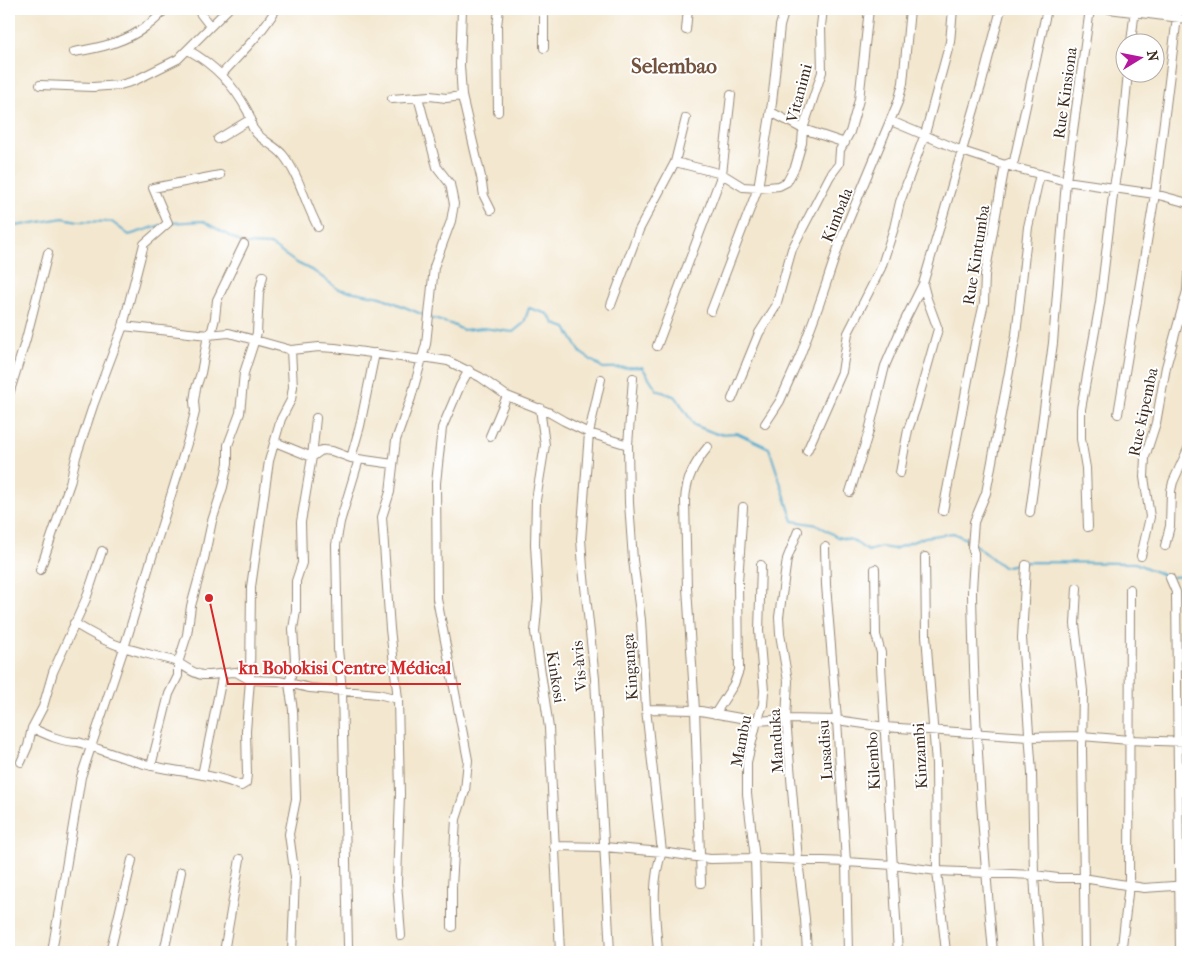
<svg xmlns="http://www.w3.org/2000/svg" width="1197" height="961" viewBox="0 0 1197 961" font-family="'IM FELL French Canon',serif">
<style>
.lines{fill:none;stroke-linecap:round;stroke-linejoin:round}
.stream{stroke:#51aacf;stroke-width:2}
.minor-casing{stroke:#978876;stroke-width:10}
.minor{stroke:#fff;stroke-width:8}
.labels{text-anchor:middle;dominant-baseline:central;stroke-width:4;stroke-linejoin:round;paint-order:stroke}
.street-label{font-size:16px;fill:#3b2a1e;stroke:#fff}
.district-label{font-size:21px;font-weight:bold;fill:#74533e;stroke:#fff}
.leader{fill:none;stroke:#d62828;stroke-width:2}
.callout-dot{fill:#d62828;stroke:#fff;stroke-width:2}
.callout-label{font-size:18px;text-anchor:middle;font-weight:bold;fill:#d62828;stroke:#fff;stroke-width:4;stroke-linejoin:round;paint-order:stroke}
</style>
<rect width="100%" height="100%" fill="#fff"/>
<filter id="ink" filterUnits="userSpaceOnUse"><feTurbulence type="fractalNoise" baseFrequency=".02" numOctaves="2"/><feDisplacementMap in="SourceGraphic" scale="10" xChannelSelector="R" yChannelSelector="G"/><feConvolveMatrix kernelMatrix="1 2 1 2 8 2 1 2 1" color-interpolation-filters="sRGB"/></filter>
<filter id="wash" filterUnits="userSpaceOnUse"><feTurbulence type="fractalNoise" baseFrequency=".0096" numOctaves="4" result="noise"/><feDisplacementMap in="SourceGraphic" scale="20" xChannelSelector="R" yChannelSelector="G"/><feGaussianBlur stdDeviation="1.12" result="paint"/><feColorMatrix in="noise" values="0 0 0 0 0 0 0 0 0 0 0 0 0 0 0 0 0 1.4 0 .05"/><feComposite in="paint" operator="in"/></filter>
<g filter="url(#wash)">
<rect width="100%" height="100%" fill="#f3e7cf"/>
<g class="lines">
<!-- stream -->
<path class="stream" d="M9,221l7,5 47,-8 15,3 34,1 17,13 32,-10
M170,223l33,-2 39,22
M247,244l24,1 24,17 20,10 23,17 43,8 45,19
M430,318l21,6 12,6 20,-2 30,4 11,-9 5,-15 19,6 7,10 11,4 15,25 22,15 39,-1 15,23 19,7 18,28 23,9 20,-1 32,15 24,73 25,4 19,12 15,3 16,11 13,-4 13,2 31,-12 28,-4 17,8
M974,544l29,23 22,-5 110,1 33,14
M1172,577l16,-1"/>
</g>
</g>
<g filter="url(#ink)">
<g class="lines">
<!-- minor casing -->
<g class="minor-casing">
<path id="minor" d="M197,9l13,17
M462,9l-2,56 2,31 19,81 3,19 7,14
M544,9v39
M1109,9l79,10
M686,30l2,-21
M1131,42l4,-33
M188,50c27,15 46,35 60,62 3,6 2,13 6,18 7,11 21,15 29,25 17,21 22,49 35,72
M74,52c25,-4 53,-10 74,-27 7,-4 12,-11 18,-16
M222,74c19,-21 40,-41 54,-65
M40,85l53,2 27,-2 14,-4 44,-22 50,-50
M392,99l38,-3 16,2 16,-2
M498,112l-1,-86 2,-17
M771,112l32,17 42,14
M891,121l71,30 43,14 61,16 89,13 33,9
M218,139l33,-20
M675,162l47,12 21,13 15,1 21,-2 8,-4 8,-15 7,-24 1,-14 19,-57 -1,-46 2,-17
M611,305l28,-75 36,-68 11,-44
M711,311l47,-123 14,-85 8,-77 5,-17
M123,326l85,9 21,-2 62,17 28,-3 16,1 87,12
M657,346l65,-172 9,-79
M423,357l25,4 32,16 27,19 43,17 14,8 25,12 39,12
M633,378l-5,67 1,58 4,57 8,60 5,89 16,143c-12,32 -6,67 -4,100
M601,379l-12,54 -8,106 2,29 12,111 15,273
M9,394l17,-55 22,-86
M732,399l27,-66 17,-27 16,-57 38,-73 9,-12 1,-14 10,-18 9,-32 10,-91
M540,408l5,37 -9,55 -1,44 3,55 -3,33 14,96 11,224
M1118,414l37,-220 23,-185
M765,424l15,-23 20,-45 20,-54 22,-66 56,-134 5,-19 7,-74
M490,436l17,-40
M275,442l37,15 10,-7 10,1 19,7 42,6
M807,451l35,-79 6,-39 33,-65 13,-40 6,-26 25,-68 25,-92 3,-33
M351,458l9,-32 15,-73
M900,473l8,-43 8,-23 22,-78 -11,-30 -4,-15 58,-198 20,-77
M850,492l19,-61 16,-65 19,-44 19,-38
M943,511l33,-173 8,-35 1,-28 20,-110 9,-4 33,-152
M1030,512l23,-169 13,-162 24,-172
M1088,527l-2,-59 -5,-29v-30l19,-106 14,-116 7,-42 7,-73
M798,531l-11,28 -8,58 1,17 8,47 -2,38 12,141 7,59 2,33
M1165,546l5,-20 1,-35 2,-9 15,-33
M825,547l1,38 11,135 9,142 2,90
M1141,556l9,-39 -6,-40 1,-20 11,-34 10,-56 21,-76 1,-16
M925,557l1,78 10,129 1,107 9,81
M1026,565l-4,73 10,135 2,102 5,77
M875,569l1,66 5,18v13l17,286
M40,570l30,-87 6,-26 18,-54 29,-77 21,-82 24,-21 -15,-35 67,-13
M1170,578l6,14 4,360
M1077,588l-2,36 8,67 -1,58 3,203
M74,623c16,10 34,20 52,25 16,5 32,8 48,13 10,4 17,12 28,14 12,1 23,-3 34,-3l14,8 29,1 31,7 68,6 20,5 -8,-70 -8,-112 8,-25 6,-52 15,-42 15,-54 8,-77 17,-46 3,-17 -4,-20 -13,-17 -19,-70
M398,699l2,95 -3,88 4,54
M646,709l49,1 62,11 29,-2 51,1 48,7 143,10 54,-1 47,4 59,2
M715,714l19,-30 5,-14 -1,-88 5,-75
M32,728l11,-21 10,-35 33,-73 16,-48
M21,762l7,-16 4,-18c15,7 30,14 46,14 28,9 55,21 84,26 26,5 55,7 79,18l5,-3 1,-9 -1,-43 4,-51 1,-93 18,-126 12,-42 10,-19 2,-13 -2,-37
M151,766l18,-72 9,-18v-13l9,-28 4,-29 13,-47 8,-38 11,-34 5,-24v-18l12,-32 4,-40 13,-40 2,-40 4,-17
M202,775l21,-102
M554,846l50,1 58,5 48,7 45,-1 91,4 47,3 44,6 97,4 24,3h25l61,10 44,-3
M701,883l-6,-173 -8,-122 -2,-87c1,-22 9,-37 23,-54
M452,927v-40l4,-68 9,-28 3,-31 -31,-161 -1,-116 6,-55 18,-42 9,-16
M348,945l-6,-254 -4,-42 -2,-104 4,-23 19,-63
M52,952l29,-175 43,-129 64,-208 7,-28 -1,-11 2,-13 5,-15 7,-38 4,-5 3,-12 2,-18 27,-56
M110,952l22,-92
M164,952l17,-80
M224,952l16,-93
M292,952l3,-75 -6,-43 7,-35 -3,-89 -4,-26 6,-24 -2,-31 3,-18v-30l6,-18 -1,-41 11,-65 4,-39
M758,952l-3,-94 -8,-64v-32l10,-41 6,-16 1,-14 -5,-60 2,-66
M993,952c-11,-119 -19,-238 -21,-357 0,-14 2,-28 2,-42l-2,-6 2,-25 12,-29 30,-158 12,-108 12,-53
M1124,952l-2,-6 7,-61 1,-296"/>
</g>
<!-- minor -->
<use href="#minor" class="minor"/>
</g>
</g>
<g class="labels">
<!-- street labels -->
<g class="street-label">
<text transform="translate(799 93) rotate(-75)">Vitanimi</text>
<text transform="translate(1065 93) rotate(-82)">Rue Kinsiona</text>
<text transform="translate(837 215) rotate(-68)">Kimbala</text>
<text transform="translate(976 255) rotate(-81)">Rue Kintumba</text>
<text transform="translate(1143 412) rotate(-78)">Rue kipemba</text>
<text transform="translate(579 666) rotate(-95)">Vis-àvis</text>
<text transform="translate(630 667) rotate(-94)">Kinganga</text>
<text transform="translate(556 677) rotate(81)">Kinkosi</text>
<text transform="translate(741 741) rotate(-79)">Mambu</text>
<text transform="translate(776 741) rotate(-93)">Manduka</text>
<text transform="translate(825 750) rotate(-94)">Lusadisu</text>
<text transform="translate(920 756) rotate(-93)">Kinzambi</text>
<text transform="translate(873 761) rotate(-93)">Kilembo</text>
</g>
<!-- district labels -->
<g class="district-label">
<text x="674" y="66">Selembao</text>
</g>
</g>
<!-- callouts -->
<path class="leader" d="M209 598L228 684H461"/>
<circle class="callout-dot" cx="209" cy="598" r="5"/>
<g class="callout-label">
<text x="345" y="674">kn Bobokisi Centre Médical</text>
</g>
<!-- margin -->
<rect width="1197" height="961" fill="none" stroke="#fff" stroke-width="30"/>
<!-- north arrow -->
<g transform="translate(1140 58) rotate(80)"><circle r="24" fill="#ffffff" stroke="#b1aaa5"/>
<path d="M0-4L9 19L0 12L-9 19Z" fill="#b5179e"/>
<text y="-8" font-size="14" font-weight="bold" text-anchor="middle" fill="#3b2a1e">N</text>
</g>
</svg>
